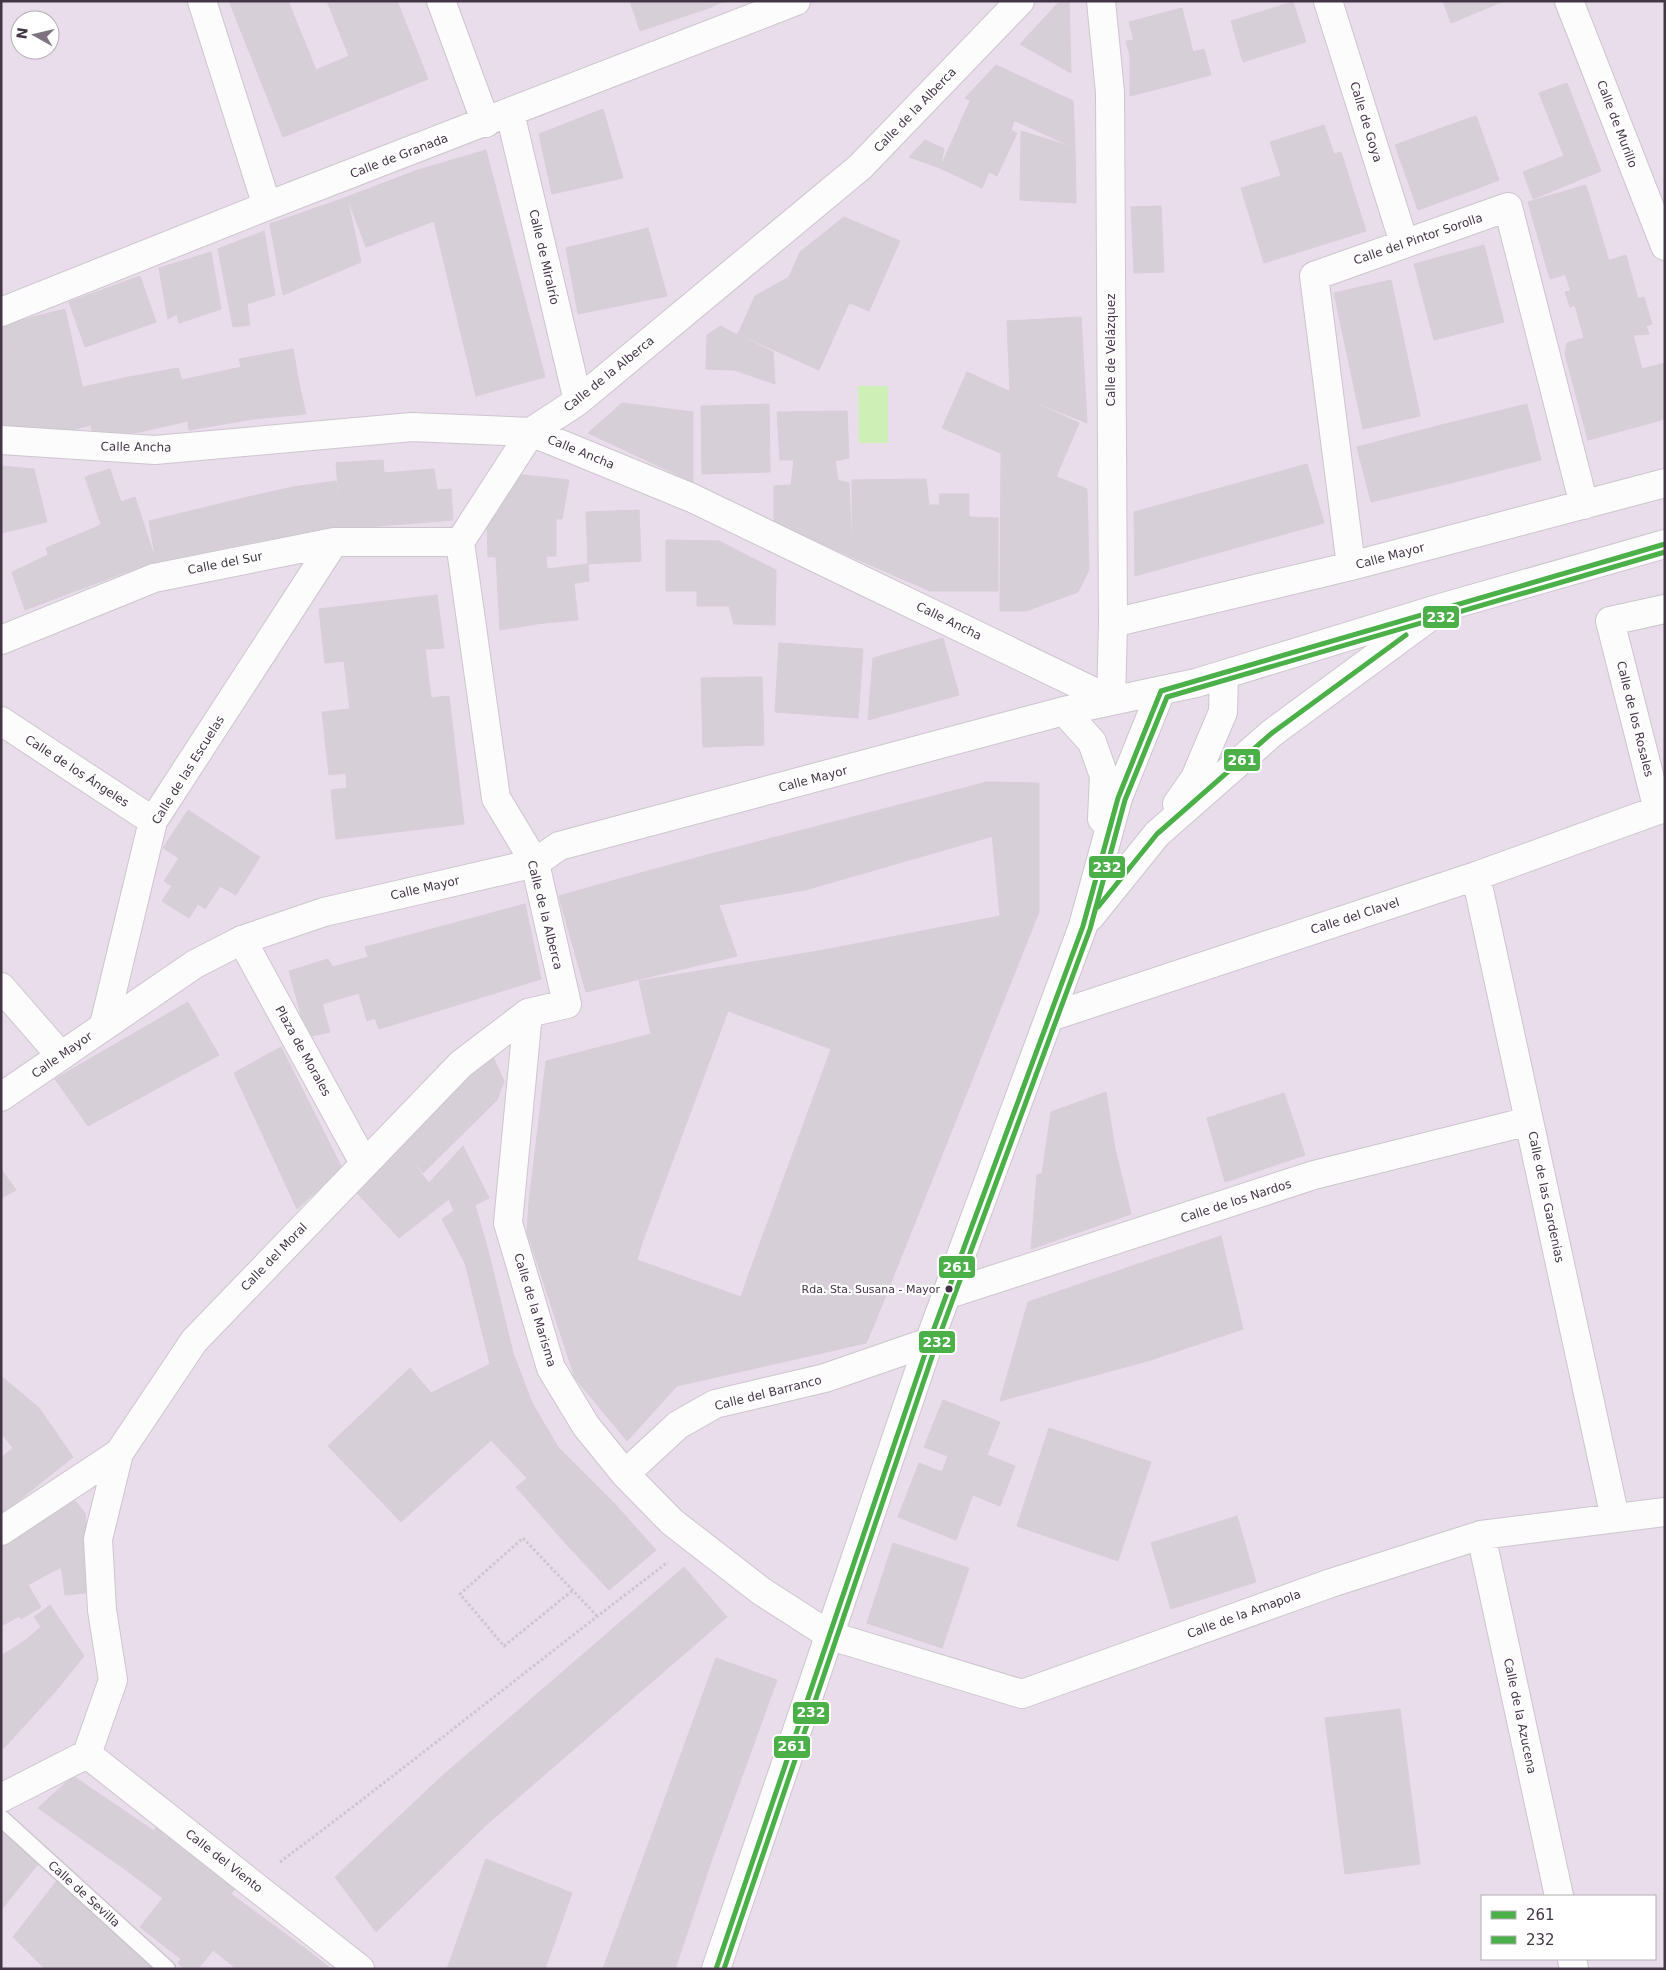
<svg xmlns="http://www.w3.org/2000/svg" width="1666" height="1970" viewBox="0 0 1666 1970" font-family="'DejaVu Sans',sans-serif">
<style>
.residential{fill:#e9dceb;fill-rule:evenodd}
.water{fill:#cef0b7}
.building{fill:#d7cfd8;stroke:#d7ced8}
.lines{fill:none;stroke-linecap:round;stroke-linejoin:round}
.service-casing{stroke:#cdc5ce;stroke-width:19}
.minor-casing{stroke:#cdc5ce;stroke-width:30}
.tertiary-casing{stroke:#cdc5ce;stroke-width:30}
.path{stroke:#ccc7ce;stroke-width:3;stroke-dasharray:2.5 2.5;stroke-linecap:butt}
.service{stroke:#fdfcfd;stroke-width:16}
.minor{stroke:#fdfcfd;stroke-width:28}
.tertiary{stroke:#fdfcfd;stroke-width:28}
.bus-1-casing{stroke:#fff;stroke-width:9}
.bus-2-casing{stroke:#fff;stroke-width:9}
.bus-1{stroke:#4ab047;stroke-width:5}
.bus-2{stroke:#4ab047;stroke-width:5}
.bus-dot{fill:#433446;stroke:#fff;stroke-width:2}
.labels{text-anchor:middle;dominant-baseline:central;stroke-width:4.5;stroke-linejoin:round;paint-order:stroke}
.bus-label{font-size:11px;fill:#433446;stroke:#fff;text-anchor:end}
.street-label{font-size:12px;fill:#433446;stroke:#fff}
.line-badge{stroke:#fff;stroke-width:2}
.badge-label{font-size:14px;text-anchor:middle;font-weight:bold;fill:#fff}
</style>
<rect width="100%" height="100%" fill="#efe8f0"/>
<!-- residential -->
<path class="residential" d="M1,1h1664v1968h-1664zM20,20h30v30h-30zM1482,1896h173v63h-173z"/>
<!-- water -->
<path class="water" d="M858,386h30v57h-29z"/>
<!-- building -->
<path class="building" d="M229,1h59l28,69 33,-14 -22,-55h70l31,78 -145,58z
M630,1h76l3,7 -69,23z
M706,1h18l-15,7z
M1060,1h9l2,72 -51,-29z
M1443,1h61l-53,22z
M1293,2l13,40 -63,20 -12,-41z
M1182,8l11,44 11,-3 7,26 -81,21v-40l-4,-15 8,-1 -5,-18z
M996,65l77,36 2,47 -110,-50z
M1567,83l34,88 -68,28 -10,-27 41,-16 -25,-63z
M970,101l44,20 -3,9 6,3 -20,43 -8,-4 -7,16 -42,-20z
M603,109l20,69 -71,16 -13,-60z
M1476,116l23,64 -26,10 -23,-65z
M1324,125l10,29 7,-2 25,79 -102,32 -23,-75 40,-12 -11,-34z
M1450,125l23,65 -55,20 -23,-65z
M1021,131l54,17 1,55 -56,-3z
M925,140l19,9 -4,19 -31,-11z
M486,150l59,227 -69,19 -42,-175 -19,-50z
M415,171l19,50 -68,26 -19,-50z
M1586,185l23,76 -59,18 -22,-77z
M347,197l14,65 -78,33 -13,-71z
M1161,206l3,66 -30,1 -3,-66z
M844,217l56,24 -31,70 -80,-34 11,-25z
M648,228l19,68 -89,18 -12,-66z
M264,231l11,64 -28,9 3,21 -17,2 -15,-78z
M1484,245l20,77 -70,18 -20,-76z
M211,252l10,57 -42,14 -2,-9 -9,5 -9,-51z
M1626,255l12,44 6,-2 8,27 -6,2 3,8 -16,1 -68,19 2,-11 17,-5 -9,-33 -5,2 -5,-15 6,-1 -6,-17z
M140,276l16,46 -71,25 -16,-45z
M789,277l60,26 -30,67 -81,-36 17,-38z
M1391,280l29,136 -57,13 -29,-136z
M65,309l26,116 -60,15 -29,-115z
M1081,317l6,106 -77,-31 -3,-71z
M2,325l29,115 -30,-5z
M720,326l53,26 2,32 -41,-14 -28,-1 1,-34z
M1633,335l9,34 23,-6v56l-77,21 -23,-86z
M293,349l6,35 -51,8 -9,-33z
M242,367l11,52 -64,11 -7,-50z
M178,368l4,12 6,41 -49,11 -10,-55z
M967,372l112,51 -23,54 -114,-49z
M129,377l10,55 -45,7 -11,-52z
M299,384l7,30 -53,5 -5,-27z
M622,403l71,9v70l-105,-49z
M769,404l1,68 -68,2 -1,-68z
M1527,404l14,56 -86,22 -14,-57z
M847,411l2,47 -14,3 3,19 11,3 3,74 -78,-34v-37l17,-1 3,-25h-14l-3,-48z
M1441,425l14,57 -84,20 -14,-55z
M1001,454l86,35 2,81 -11,22 -52,19h-26z
M383,460l1,13 50,-4 3,21 14,-1 2,31 -112,9 -5,-66z
M1307,464l17,59 -189,53 -1,-64z
M1,466l33,3 13,53 -46,11z
M110,469l11,33 14,-5 21,65 -38,13 -33,-98z
M515,474l54,6 -7,39 -75,-2z
M926,479l3,26 1,86 -78,-34v-77z
M336,481l5,48 -41,5 -7,-47z
M293,487l7,47 -46,8 -10,-44z
M939,494h30v23l29,1v73h-68l-1,-86h11z
M244,498l10,44 -98,20 -7,-41z
M639,510l2,51 -53,3 -2,-52z
M487,517h69v39l-68,1z
M101,525l17,50 -56,21 -16,-48z
M666,540l53,1 57,29 -1,55 -41,-1 -5,-18h-32v-15h-31z
M48,555l14,41 -37,14 -13,-38z
M496,556h50l4,46 -8,1 1,20 -43,7z
M588,564l1,17 -15,2 4,37 -35,3 -1,-20 8,-1 -3,-33z
M437,595l7,53 -19,1 6,49 18,-2 15,128 -128,15 -5,-49 16,-2 -1,-15 -17,2 -7,-63 28,-3 -6,-48 -19,2 -6,-54z
M943,638l16,57 -91,25 5,-62z
M779,643l84,6 -5,69 -83,-6z
M762,677l2,68 -61,2 -2,-69z
M987,782l52,1v129l-39,4z
M987,782l6,54 -188,54 -86,15 -12,-50z
M188,810l72,47 -24,38 -16,-9 -15,23 -7,-5 -9,14 -27,-17 10,-15 -8,-5 15,-23 -16,-10z
M707,855l12,50 18,51 -151,36 -16,-56 66,-19 -10,-40z
M626,877l10,40 -66,19 -11,-40z
M525,904l16,75 -162,50 -4,-11 -8,3 -8,-28 -20,6 -6,-32 35,-10 -3,-10z
M1039,912l-165,413 -127,-46 84,-230 -103,-38 -86,232 -113,-41 17,-141 105,-27 -12,-53 185,-31 176,-34z
M328,959l5,8 6,32 -17,5 8,28 -23,5 -18,-66z
M188,1002l31,53 -131,71 -33,-47z
M281,1047l61,121 -45,41 -63,-136z
M492,1055l12,26 -7,19 -74,73 -24,-28z
M1106,1092l9,57 -73,25 9,-62z
M1284,1093l21,62 -80,27 -18,-64z
M399,1145l30,38 20,16 -50,39 -42,-45z
M463,1146l26,52 -14,7 14,49 -24,9 -23,-44 12,-8 -5,-12 -20,-16z
M1115,1149l16,65 -100,35 6,-74z
M1,1169l15,21 -15,8z
M529,1202l113,41 -5,17 104,37 6,-18 127,46 -8,18 -189,43 -50,55 -52,-63 -48,-146z
M1221,1236l22,93 -92,31 -13,-96z
M489,1254l24,99 -23,11 -25,-101z
M1138,1264l13,96 -151,41 28,-99z
M513,1353l19,50 -131,119 -73,-76 82,-78 21,25z
M1,1376l38,32 34,49 -70,56 -2,-3v-52l12,-10 -12,-15z
M943,1400l57,22 -13,33 28,11 -15,40 -27,-11 -17,45 -58,-23 21,-54 23,9 6,-16 -24,-9z
M532,1403l26,44 56,56 -47,42 -51,-58 11,-9 -36,-38z
M1049,1428l102,34 -33,99 -101,-35z
M67,1499l9,3 9,11 9,79 -29,3 -8,-62 -15,-26z
M614,1503l42,47 -47,40 -42,-45z
M45,1512l12,21 5,34 -16,8 -17,-28 -8,4 -11,-17z
M1237,1516l19,66 -85,27 -20,-66z
M10,1534l11,17 8,-4 17,28 -18,10 13,22 -20,12 -20,-34v-46z
M893,1543l76,25 -27,80 -75,-25z
M684,1567l43,50 -243,210 -43,-50z
M1,1585l19,31 -19,10z
M50,1605l34,51 -29,36 -28,-53 14,-12 -7,-10z
M27,1639l28,53 -52,57 -2,-93z
M716,1658l61,22 -65,179 -61,-22z
M1400,1709l20,155 -75,10 -20,-156z
M73,1776l81,55 -28,39 -88,-62z
M441,1777l43,50 -108,105 -41,-55z
M158,1825l38,31 -33,42 -37,-28z
M1,1830l38,33 -38,47z
M651,1837l61,22 -37,110h-72z
M196,1856l40,31 -55,72 -41,-32z
M486,1859l86,34 -27,76h-98z
M59,1878l21,19 -47,60 -20,-20z
M231,1894l38,28 -35,45 -21,-17 -15,19h-14l-6,-6z
M80,1897l48,44 -22,28h-61l-12,-12z
M269,1922l37,27 -16,20h-58z
M128,1941l30,28h-52z
M306,1949l25,20h-41z"/>
<g class="lines">
<!-- service casing -->
<g class="service-casing">
<path id="service" d="M1,1818l166,151"/>
</g>
<!-- minor casing -->
<g class="minor-casing">
<path id="minor" d="M202,1l65,205
M441,1l45,122
M1328,1l76,242
M1569,1l96,245
M510,113l68,288
M1,312l266,-106 529,-205
M1,440l154,10 257,-23 119,5 161,66 419,202 2,-77 -3,-531 -9,-91
M1351,566l-37,-290 194,-69 76,298
M1665,609l-55,12 48,189 7,-1
M1113,623l238,-57 314,-83
M1,640l153,-62 180,-36h126
M1,721l152,100
M1476,876l139,642
M242,940l122,223
M1,987l60,69
M528,1013l-20,210 43,145 35,58 39,48 47,48 89,69 70,45 191,58 309,-111 150,-48 184,-23
M1050,1017l426,-141 182,-66
M104,1025l49,-204 181,-279
M946,1295l368,-120 215,-54
M625,1474l53,-49 37,-21 110,-26 104,-36
M1,1531l118,-78 75,-112 267,-277 67,-51 39,-9 -32,-141 -39,-65 -36,-256 71,-110 47,-31 282,-234 160,-166
M1481,1535l78,361
M87,1754l273,215
M1,1798l86,-44 26,-74 -11,-70 -4,-71 21,-86
M1572,1959l2,10"/>
</g>
<!-- tertiary casing -->
<g class="tertiary-casing">
<path id="tertiary" d="M1064,711l28,31 12,34 -2,43
M1177,804l18,-26 28,-66 1,-37
M1090,917l67,-83 115,-101 155,-114
M1,1097l194,-133 47,-24 82,-28 211,-49 24,-17 505,-135 132,-28 248,-76 221,-63
M716,1969l213,-627 154,-416 35,-128 43,-107"/>
</g>
<!-- path -->
<path class="path" d="M572,1591l-68,55 -44,-52 63,-56 74,78
M280,1862c131,-98 258,-201 388,-300"/>
<!-- service -->
<use href="#service" class="service"/>
<!-- minor -->
<use href="#minor" class="minor"/>
<!-- tertiary -->
<use href="#tertiary" class="tertiary"/>
<!-- bus-1 casing -->
<g class="bus-1-casing">
<path id="bus-1" d="M1098,907l59,-73 115,-101 134,-98
M716,1969l213,-627 154,-416 35,-128 43,-107 504,-147"/>
</g>
<!-- bus-2 casing -->
<g class="bus-2-casing">
<path id="bus-2" d="M724,1969l212,-624 154,-416 35,-129 42,-103 498,-145"/>
</g>
<!-- bus-1 -->
<use href="#bus-1" class="bus-1"/>
<!-- bus-2 -->
<use href="#bus-2" class="bus-2"/>
</g>
<!-- markers -->
<circle class="bus-dot" cx="949" cy="1289" r="4.5"/>
<g class="labels">
<!-- bus labels -->
<g class="bus-label">
<text x="940" y="1289">Rda. Sta. Susana - Mayor</text>
</g>
<!-- street labels -->
<g class="street-label">
<text transform="translate(915 110) rotate(-46)">Calle de la Alberca</text>
<text transform="translate(1366 122) rotate(73)">Calle de Goya</text>
<text transform="translate(1617 124) rotate(69)">Calle de Murillo</text>
<text transform="translate(399 156) rotate(-21)">Calle de Granada</text>
<text transform="translate(1418 239) rotate(-19)">Calle del Pintor Sorolla</text>
<text transform="translate(544 257) rotate(77)">Calle de Miralrío</text>
<text transform="translate(1111 350) rotate(-90)">Calle de Velázquez</text>
<text transform="translate(609 374) rotate(-39)">Calle de la Alberca</text>
<text transform="translate(136 447) rotate(1)">Calle Ancha</text>
<text transform="translate(581 452) rotate(22)">Calle Ancha</text>
<text transform="translate(1390 556) rotate(-15)">Calle Mayor</text>
<text transform="translate(225 563) rotate(-11)">Calle del Sur</text>
<text transform="translate(949 621) rotate(26)">Calle Ancha</text>
<text transform="translate(1635 719) rotate(76)">Calle de los Rosales</text>
<text transform="translate(188 770) rotate(-58)">Calle de las Escuelas</text>
<text transform="translate(77 771) rotate(33)">Calle de los Ángeles</text>
<text transform="translate(813 779) rotate(-15)">Calle Mayor</text>
<text transform="translate(425 888) rotate(-13)">Calle Mayor</text>
<text transform="translate(545 915) rotate(76)">Calle de la Alberca</text>
<text transform="translate(1355 916) rotate(-18)">Calle del Clavel</text>
<text transform="translate(303 1051) rotate(61)">Plaza de Morales</text>
<text transform="translate(62 1055) rotate(-35)">Calle Mayor</text>
<text transform="translate(1546 1197) rotate(78)">Calle de las Gardenias</text>
<text transform="translate(1236 1201) rotate(-18)">Calle de los Nardos</text>
<text transform="translate(274 1257) rotate(-46)">Calle del Moral</text>
<text transform="translate(535 1310) rotate(73)">Calle de la Marisma</text>
<text transform="translate(768 1393) rotate(-14)">Calle del Barranco</text>
<text transform="translate(1244 1614) rotate(-20)">Calle de la Amapola</text>
<text transform="translate(1520 1716) rotate(78)">Calle de la Azucena</text>
<text transform="translate(224 1861) rotate(38)">Calle del Viento</text>
<text transform="translate(84 1894) rotate(42)">Calle de Sevilla</text>
</g>
</g>
<g class="line-badge">
<rect x="1422" y="605" width="38" height="24" rx="5" fill="#4ab047"/>
<rect x="1223" y="748" width="38" height="24" rx="5" fill="#4ab047"/>
<rect x="1088" y="855" width="38" height="24" rx="5" fill="#4ab047"/>
<rect x="938" y="1255" width="38" height="24" rx="5" fill="#4ab047"/>
<rect x="918" y="1330" width="38" height="24" rx="5" fill="#4ab047"/>
<rect x="792" y="1701" width="38" height="24" rx="5" fill="#4ab047"/>
<rect x="773" y="1735" width="38" height="24" rx="5" fill="#4ab047"/>
</g>
<g class="badge-label">
<text x="1441" y="622">232</text>
<text x="1242" y="765">261</text>
<text x="1107" y="872">232</text>
<text x="957" y="1272">261</text>
<text x="937" y="1347">232</text>
<text x="811" y="1717">232</text>
<text x="792" y="1751">261</text>
</g>
<!-- border -->
<rect width="1666" height="1970" fill="none" stroke="#433446" stroke-width="5"/>
<!-- legend -->
<rect x="1481" y="1895" width="175" height="65" fill="#ffffff" stroke="#b4aeb5"/>
<rect x="1491" y="1911" width="25" height="8" fill="#4ab047" stroke="#b4aeb5"/>
<text x="1526" y="1920" font-size="15" fill="#433446">261</text>
<rect x="1491" y="1936" width="25" height="8" fill="#4ab047" stroke="#b4aeb5"/>
<text x="1526" y="1945" font-size="15" fill="#433446">232</text>
<!-- north arrow -->
<g transform="translate(35 35) rotate(278)"><circle r="24" fill="#ffffff" stroke="#b4aeb5"/>
<path d="M0-4L9 19L0 12L-9 19Z" fill="#7f7382"/>
<text y="-8" font-size="14" font-weight="bold" text-anchor="middle" fill="#433446">N</text>
</g>
</svg>
